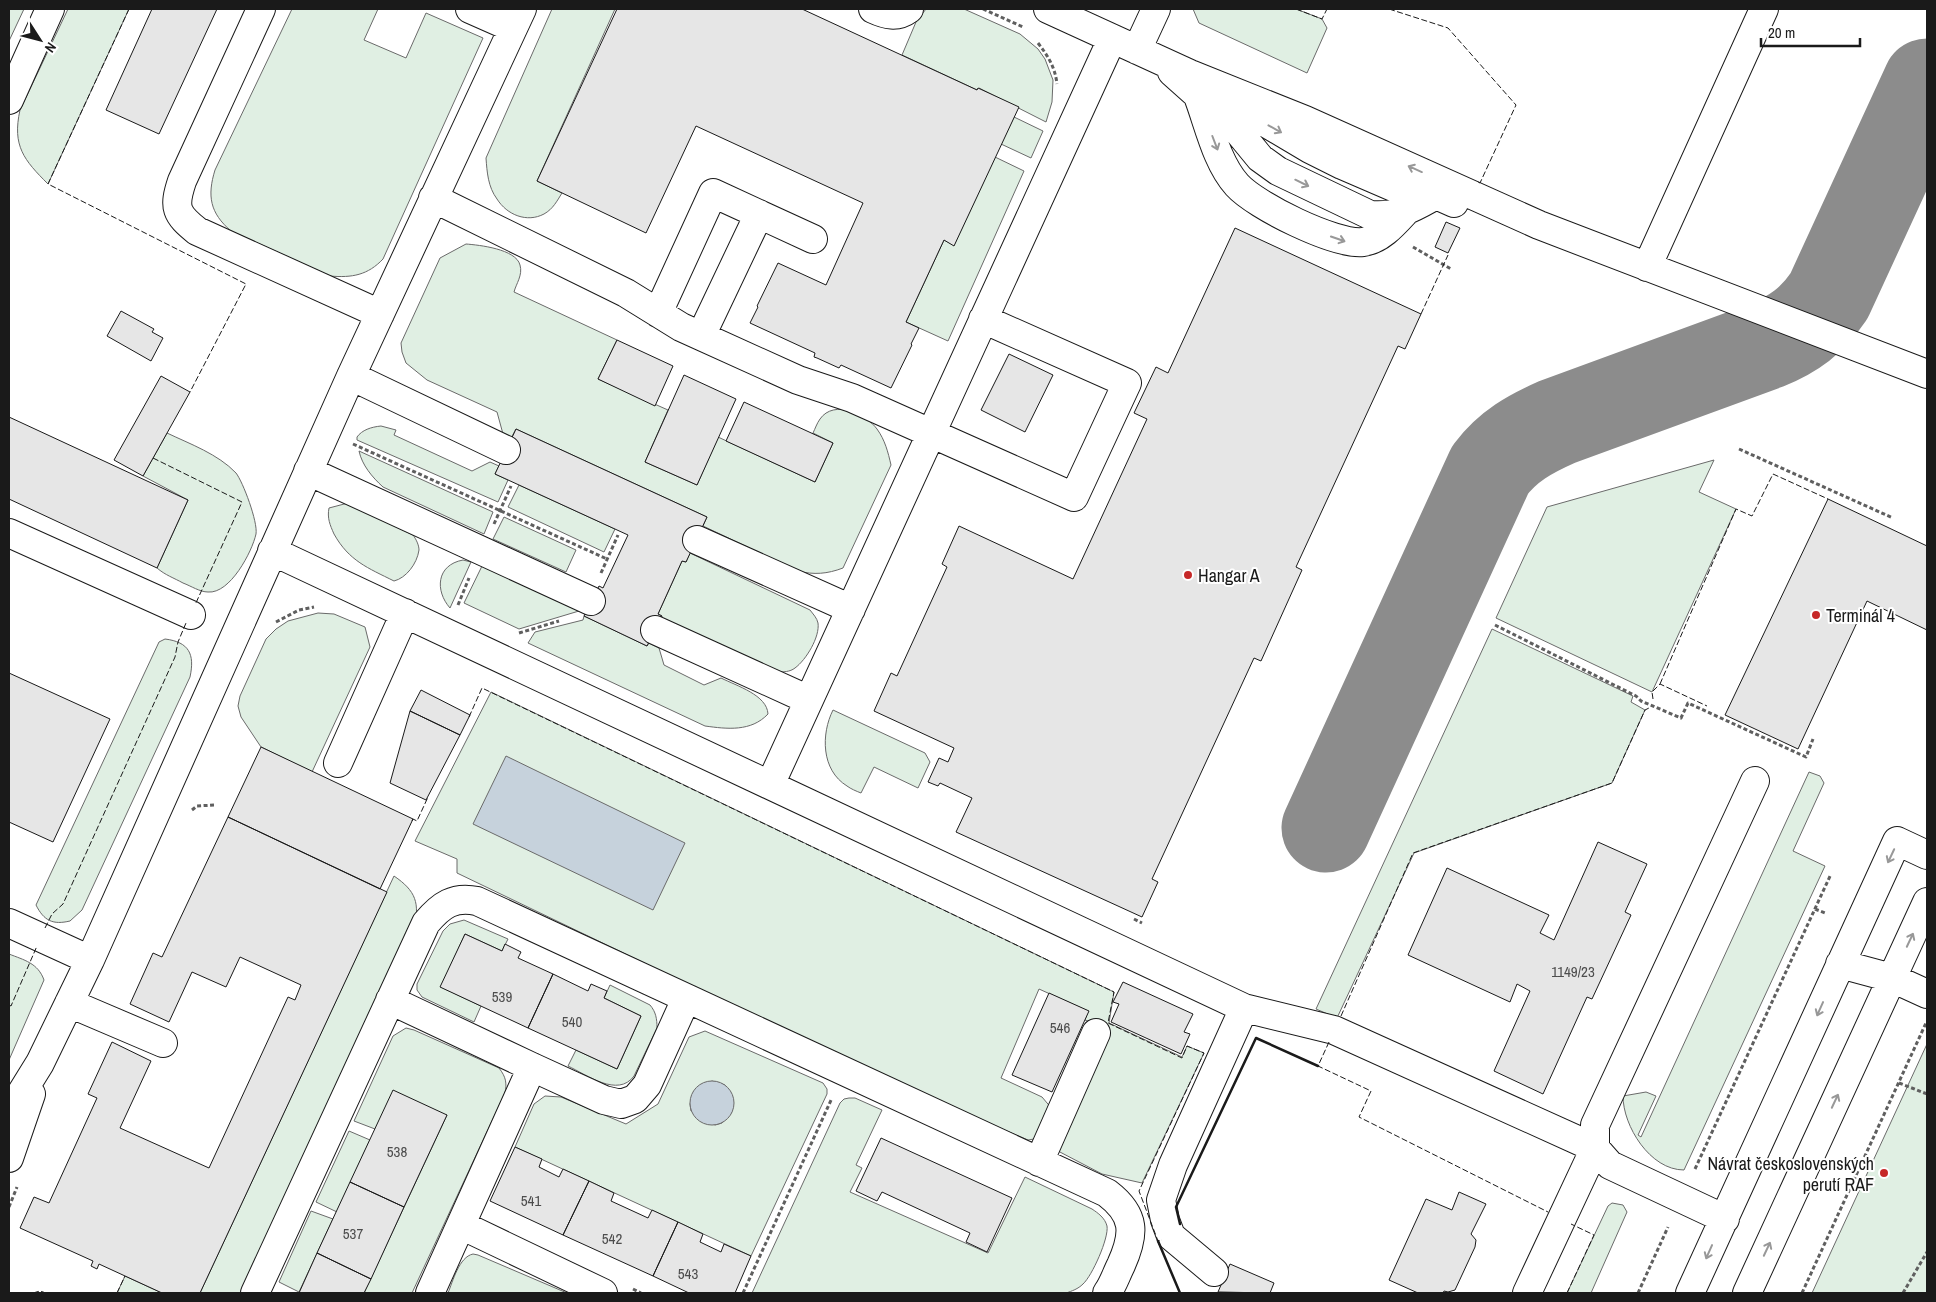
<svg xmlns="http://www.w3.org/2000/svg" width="1936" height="1302" viewBox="0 0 1936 1302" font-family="'Archivo Narrow',sans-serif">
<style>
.green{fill:#e0efe3;stroke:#6a6a6a;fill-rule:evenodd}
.water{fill:#c6d2dc;stroke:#6a6a6a}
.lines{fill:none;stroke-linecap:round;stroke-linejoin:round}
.taxiway{stroke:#8c8c8c;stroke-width:89}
.building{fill:#e6e6e6;stroke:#1a1a1a}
.minor-casing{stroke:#1a1a1a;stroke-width:30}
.path{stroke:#5f5f5f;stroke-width:3;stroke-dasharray:4 2.5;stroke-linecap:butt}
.minor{stroke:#fff;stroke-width:28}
.fence{stroke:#1a1a1a;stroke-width:1;stroke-dasharray:6 2.5;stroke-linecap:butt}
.wall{stroke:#1a1a1a;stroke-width:2.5}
.oneway{stroke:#989898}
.poi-dot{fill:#c62828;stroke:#fff;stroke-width:2}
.labels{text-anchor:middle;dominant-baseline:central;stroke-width:4;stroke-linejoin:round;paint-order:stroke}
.number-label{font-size:15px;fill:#4d4d4d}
.poi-label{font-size:18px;fill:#1a1a1a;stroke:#fff;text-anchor:start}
</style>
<rect width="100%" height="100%" fill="#fff"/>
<!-- green -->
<path class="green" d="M9,9h15l-15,32z
M68,9h61l-81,175c-24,-24 -36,-38 -28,-74z
M292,9h86l-14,31 42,18 20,-45 57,25 -100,221c-15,16 -31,19 -53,17l-99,-45c-21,-18 -24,-35 -16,-61z
M552,9h63l-78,172 25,12c-5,8 -9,16 -18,21 -17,9 -37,1 -47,-15 -9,-12 -10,-27 -11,-41z
M926,9h38l56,25 18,15 7,10 8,21 -1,22 -6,20 -67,-34 -2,2 -75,-35 14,-33z
M1193,9h103l26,10 5,9 -20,45 -108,-50z
M1014,117l29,14 -12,27 -30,-14z
M995,157l29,14 -76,170 -42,-19 38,-82 10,5z
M466,244c13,1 50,5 54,21 3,10 -4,19 -6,27l103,48 -19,39 70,31 -23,52 52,23 21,-48 97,45 18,-39 -20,-10c2,-4 4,-10 7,-14 14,-20 46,-5 57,10 8,11 11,23 14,36l-48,103c-16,6 -29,7 -45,3l-95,-45 4,-9 -191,-88 -5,9 -8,-4 -6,-22 -70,-32 -21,-17 -4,-11 -1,-9 39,-85z
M381,426l15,4 -2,5 78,36 18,-9 9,4 -4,8 13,6 -10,22 -141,-62v-3c5,-7 14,-10 24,-11z
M167,433c23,11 51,21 69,40 7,9 22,49 20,61 -4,18 -26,60 -48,58 -8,0 -17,-6 -25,-9 -9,-5 -18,-8 -26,-15l31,-68 -45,-24z
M359,451l134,61 -9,22 -101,-47c-11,-10 -21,-22 -24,-36z
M1714,460l-15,32 37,17 -84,183 -156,-74 51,-111z
M519,485l96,44 -11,23 -96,-45z
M348,503l65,32c3,4 6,10 6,15 -2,14 -13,28 -25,31 -26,-13 -45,-20 -60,-47 -4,-9 -7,-16 -5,-26z
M504,517l72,33 -10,22 -73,-33z
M690,553l120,57c3,4 7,8 8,13 2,14 -12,37 -23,45 -5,4 -12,4 -18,4l-117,-53 2,-3 -4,-2 24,-53 4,1z
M463,560l8,2 -21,46c-15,-17 -14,-43 13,-48z
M482,566l97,45 -60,18 -55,-26z
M318,613l16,1 31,13 5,20 -58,125 -51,-25 -20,-30 -3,-11 2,-10 26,-57 10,-10 12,-8z
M584,616l63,30 2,-3 10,5 5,17 40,20 17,-7c16,8 46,17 47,36 -17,18 -41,15 -63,12l-177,-83 7,-11 48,-12z
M1492,629l141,67 -2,6 14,8 -33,73 -198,70 -77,165 -21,-9z
M165,639c24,3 30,15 25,38l-108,233 -12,11c-17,4 -26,0 -34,-16l123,-263z
M491,692l623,300 -5,31 73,34 5,-11 17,7 -62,130 -40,-9 -44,-23 48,-122 -21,-9 3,-9 -49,-22 -38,89 41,19 11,13 -19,29 -6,1 -126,-53 -445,-214v-14l-42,-18z
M833,710l92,43 5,9 -12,26 -44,-21 -13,26c-5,-2 -10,-4 -14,-7 -26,-16 -26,-52 -14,-76z
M1809,772l11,4 4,7 -31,68 32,15 -141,304c-34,0 -61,-44 -61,-74l23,-4 10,4 -18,39 3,2z
M394,876c22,15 26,27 20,53l-173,364h-41z
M464,920l44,19 -6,12 -37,-17 -24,53 40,19 -7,16 -52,-25 -5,-7v-6l26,-53 7,-7z
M9,954c15,6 29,9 35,26l-35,80z
M610,985l40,20c6,7 7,14 7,23l-23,48c-16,22 -47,-1 -66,-10l8,-16 41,19 24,-53 -37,-18z
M406,1028l8,2 85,38c7,9 8,15 6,25l-93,200h-48l83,-178 -72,14 -21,-8 39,-85z
M705,1031l118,52 4,6v5l-76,162 -236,-109 19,-43 11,-8 16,1 65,27 32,-20 31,-67zM712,1081l13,4 7,27 -10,11 -7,2 -24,-14 -1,-7 4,-13z
M1927,1044v249h-115z
M849,1098h6l27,12 -26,55 6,3 -12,24 138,61 37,-76 67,32c6,4 13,9 15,17 2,12 -15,50 -24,58 -5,5 -11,7 -17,9h-314l88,-190 4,-4z
M349,1131l21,9 -33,72 -21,-10z
M1612,1203l11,2 4,7 -36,81h-24l41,-87z
M311,1211l22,8 -34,73 -20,-10z
M473,1254l5,1 89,38h-119c5,-12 11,-36 25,-39z
M125,1276l37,17h-45z"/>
<!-- water -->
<path class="water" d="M506,756l179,87 -32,67 -180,-86z
M690 1103a22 22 0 1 1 44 0a22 22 0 1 1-44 0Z"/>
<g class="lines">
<!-- taxiway -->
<path class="taxiway" d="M1326,828l164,-358c18,-24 40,-36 67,-48l210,-77c27,-11 45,-24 62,-49l98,-213"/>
</g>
<!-- building -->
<path class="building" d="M152,9h65l-58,125 -53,-24z
M617,9h185l175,81 1,-2 41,19 -65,139 -10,-6 -38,82 13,6 -8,16 1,1 -21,43 -50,-23 -2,3 -22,-10 -3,-1 1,-4 -65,-30 8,-16 -1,-1 21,-43 48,22 37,-82 -167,-77 -50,107 -109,-52z
M1446,222l14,6 -12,25 -13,-6z
M1235,228l186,86 -16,35 -7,-3 -102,221 6,3 -41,91 -7,-3 -102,221 6,3 -16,35 -186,-85 16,-34 -32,-15 -2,3 -10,-4 11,-24 9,4 6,-14 -80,-37 17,-38 6,3 50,-109 -5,-3 17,-38 114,53 74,-160 -13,-6 22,-46 12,6z
M121,311l33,18 -2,3 11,6 -12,23 -44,-25z
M617,340l56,26 -18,40 -57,-27z
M1009,354l44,21 -28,57 -44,-22z
M684,375l52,24 -39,86 -52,-23z
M161,376l29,16 -47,84 -29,-16z
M744,402l89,41 -18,39 -89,-41z
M9,417l179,83 -31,68 -148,-69z
M516,429l191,88 -21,45 -4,-1 -24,53 4,2 -15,30 -63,-30 15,-30 4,2 25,-53 -133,-61z
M1828,499l99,47v84l-60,-29 -69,148 -73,-34z
M9,673l101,46 -57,123 -44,-20z
M421,690l49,25 -10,20 -50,-24z
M410,711l50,24 -34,65 -36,-17z
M261,747l152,72 -33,70 -152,-72z
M228,817l159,75 -187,401h-38l-63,-29 -2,5 -6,-3 2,-5 -73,-33 14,-31 15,6 48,-105 -9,-4 24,-52 39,19 -31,67 89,40 79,-171 7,3 6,-15 -61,-28 -14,30 -34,-15 -23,50 -39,-18 23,-51 9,4z
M1598,842l49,22 -22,48 6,3 -39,84 -5,-2 -44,97 -49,-23 36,-80 -13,-7 -7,18 -102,-47 39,-87 102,47 -9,18 14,7z
M465,934l37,17 3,-7 16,8 -3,6 35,16 -25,54 -88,-41z
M553,974l35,17 3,-7 16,7 -3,7 37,18 -24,53 -89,-41z
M1123,982l70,32 -9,18 6,2 -9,20 -70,-32 8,-18 -6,-2z
M1049,993l40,18 -37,81 -40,-17z
M393,1090l54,25 -43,92 -54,-25z
M881,1138l131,60 -25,54 -21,-10 4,-9 -88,-41 -5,9 -21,-10z
M515,1147l27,12 -3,8 20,10 4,-8 26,12 -26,54 -73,-34z
M589,1181l25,12 -3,8 37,17 4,-8 26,12 -25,54 -90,-41z
M350,1182l54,25 -33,72 -54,-26z
M1459,1192l27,12 -15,30 5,6 -1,7 -20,43 -7,2 -4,-1 -1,2h-25l-29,-13 37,-81 26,11z
M678,1222l25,12 -3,8 21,10 3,-8 27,12 -16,37h-46l-36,-17z
M317,1253l54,26 -7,14h-65z
M1230,1264l44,19 -4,10 -52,-1z"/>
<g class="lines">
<!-- minor casing -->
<g class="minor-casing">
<path id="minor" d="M261,9l-79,172c-9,27 -6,33 15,50l183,83
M470,9l43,19
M873,9c13,6 24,9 36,0
M1048,9l142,65 115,46 234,105 388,149
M1137,50l19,-41
M1172,72l65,58 23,28 18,13 92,44c29,2 41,-6 66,-20
M1199,99c10,27 18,64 38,86 19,21 98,60 126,57 17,-2 31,-18 42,-30
M9,100l41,-91
M1239,107l71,42 32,16 51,22 43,8 18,8
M433,198l193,95 55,34 117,53 54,18 222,99 53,-114 -144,-64
M1647,267l117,-258
M658,313l55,-120 100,46
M701,336l58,-122
M351,376l155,74
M308,471l283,130
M9,533l182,82
M697,540l154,69
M272,551l972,457 90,22 261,118 15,17 115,54
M655,630l154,70
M338,763l67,-150
M770,785l342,-746
M9,923l81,37
M1840,964l52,14 35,16
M390,1000l142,67 72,33 17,4 14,-5 12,-14 39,-86
M69,1003l94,40
M9,1113l31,-50 50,-103 261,-584 171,-367
M9,1158l22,-64
M1039,1162l57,-129
M461,1225l142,68
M1214,1272l-43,-36 -6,-16 -4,-20 12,-35 71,-157
M255,1293l171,-370c15,-18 28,-27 51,-22l630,292c29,22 28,41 14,72 -5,10 -8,20 -14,28
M430,1293l102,-226
M1527,1293l68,-145v-23l160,-344
M1690,1293l207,-452 30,14
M1747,1293l180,-391"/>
</g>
<!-- path -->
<path class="path" d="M983,9l40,18
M1038,43c10,13 17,24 19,41
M1413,247l38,22
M353,444l254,115
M1739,449l154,69
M494,524l17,-38
M601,573l17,-38
M458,605l11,-27
M276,622l23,-12 15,-3
M1495,625l141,71 5,5 40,17 7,-15 118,54 7,-18
M519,633l40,-12
M192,810l5,-4 17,-1
M1815,909l10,4
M1134,919l8,4
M1899,1083l28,11
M1695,1169l136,-295
M9,1207l8,-20
M633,1289l8,4
M743,1293l89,-195
M1638,1293l30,-66
M1802,1293l124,-270
M1903,1293l24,-41"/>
<!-- minor -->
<use href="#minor" class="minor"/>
<!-- fence -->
<path class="fence" d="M129,9l-81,175 198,100 -56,108
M1296,9l26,10 5,-10
M1389,9l59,19 68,77 -36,78 -2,-1
M1421,314l27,-59
M153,458l89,44 -47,103
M1660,684l76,-175 16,7 21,-42 55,25
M1653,699l-1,-7 8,-8 47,22
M469,717l13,-29 632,304 -6,31 74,35 5,-12 17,7 -65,138 19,50 4,-1
M412,821l1,-2 4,2 11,-24
M45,928l7,-14 11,-10 112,-247 3,-15 8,-19
M9,1005l2,1 26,-60
M1341,1016l72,-163 199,-70 33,-73 4,-2
M1329,1042l-11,24 53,25 -12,26 189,95
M33,1293l7,-2 6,2
M117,1293l8,-17
M1567,1293l27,-58 -23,-11"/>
<!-- wall -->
<path class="wall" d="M1180,1224l-4,-17 80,-169 62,28
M1158,1241l22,52"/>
</g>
<!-- one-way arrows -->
<defs><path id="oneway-shaft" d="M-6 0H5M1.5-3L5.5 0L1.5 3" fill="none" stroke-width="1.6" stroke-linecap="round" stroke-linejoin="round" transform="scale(1.25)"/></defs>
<g class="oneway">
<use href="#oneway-shaft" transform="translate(1275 129) rotate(29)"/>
<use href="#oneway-shaft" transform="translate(1215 143) rotate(69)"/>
<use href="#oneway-shaft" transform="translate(1415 169) rotate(-156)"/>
<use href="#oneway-shaft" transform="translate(1302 183) rotate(26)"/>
<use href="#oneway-shaft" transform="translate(1338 239) rotate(19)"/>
<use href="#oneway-shaft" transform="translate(1891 856) rotate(115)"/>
<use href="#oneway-shaft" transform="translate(1910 940) rotate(-65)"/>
<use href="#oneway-shaft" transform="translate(1820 1009) rotate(114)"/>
<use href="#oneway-shaft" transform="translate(1835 1101) rotate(-65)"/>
<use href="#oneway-shaft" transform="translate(1767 1249) rotate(-65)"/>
<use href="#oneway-shaft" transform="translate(1709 1252) rotate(114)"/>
</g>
<!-- markers -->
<g class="poi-dot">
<circle cx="1188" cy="575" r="5"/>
<circle cx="1816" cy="615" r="5"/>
<circle cx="1884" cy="1173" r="5"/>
</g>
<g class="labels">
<!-- number labels -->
<g class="number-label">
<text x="1573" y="971">1149/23</text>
<text x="502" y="996">539</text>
<text x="572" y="1021">540</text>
<text x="1060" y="1027">546</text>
<text x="397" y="1151">538</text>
<text x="531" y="1200">541</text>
<text x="353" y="1233">537</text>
<text x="612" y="1238">542</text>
<text x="688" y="1273">543</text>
</g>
<!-- poi labels -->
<g class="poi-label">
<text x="1198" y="575">Hangar A</text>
<text x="1826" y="615">Terminál 4</text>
<text x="1874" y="1163" text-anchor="end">Návrat československých<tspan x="1874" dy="21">perutí RAF</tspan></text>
</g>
</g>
<!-- border -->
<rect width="1936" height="1302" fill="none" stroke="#1a1a1a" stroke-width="20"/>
<!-- north arrow -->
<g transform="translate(40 40) rotate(126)" stroke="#ffffff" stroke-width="4" paint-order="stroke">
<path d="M0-4L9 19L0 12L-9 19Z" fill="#1a1a1a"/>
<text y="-8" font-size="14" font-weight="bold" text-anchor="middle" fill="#1a1a1a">N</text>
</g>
<!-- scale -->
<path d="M1761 38v8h99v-8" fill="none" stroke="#1a1a1a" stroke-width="2.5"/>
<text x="1768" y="38" font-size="15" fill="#1a1a1a" stroke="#ffffff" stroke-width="4" paint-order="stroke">20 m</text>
</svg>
